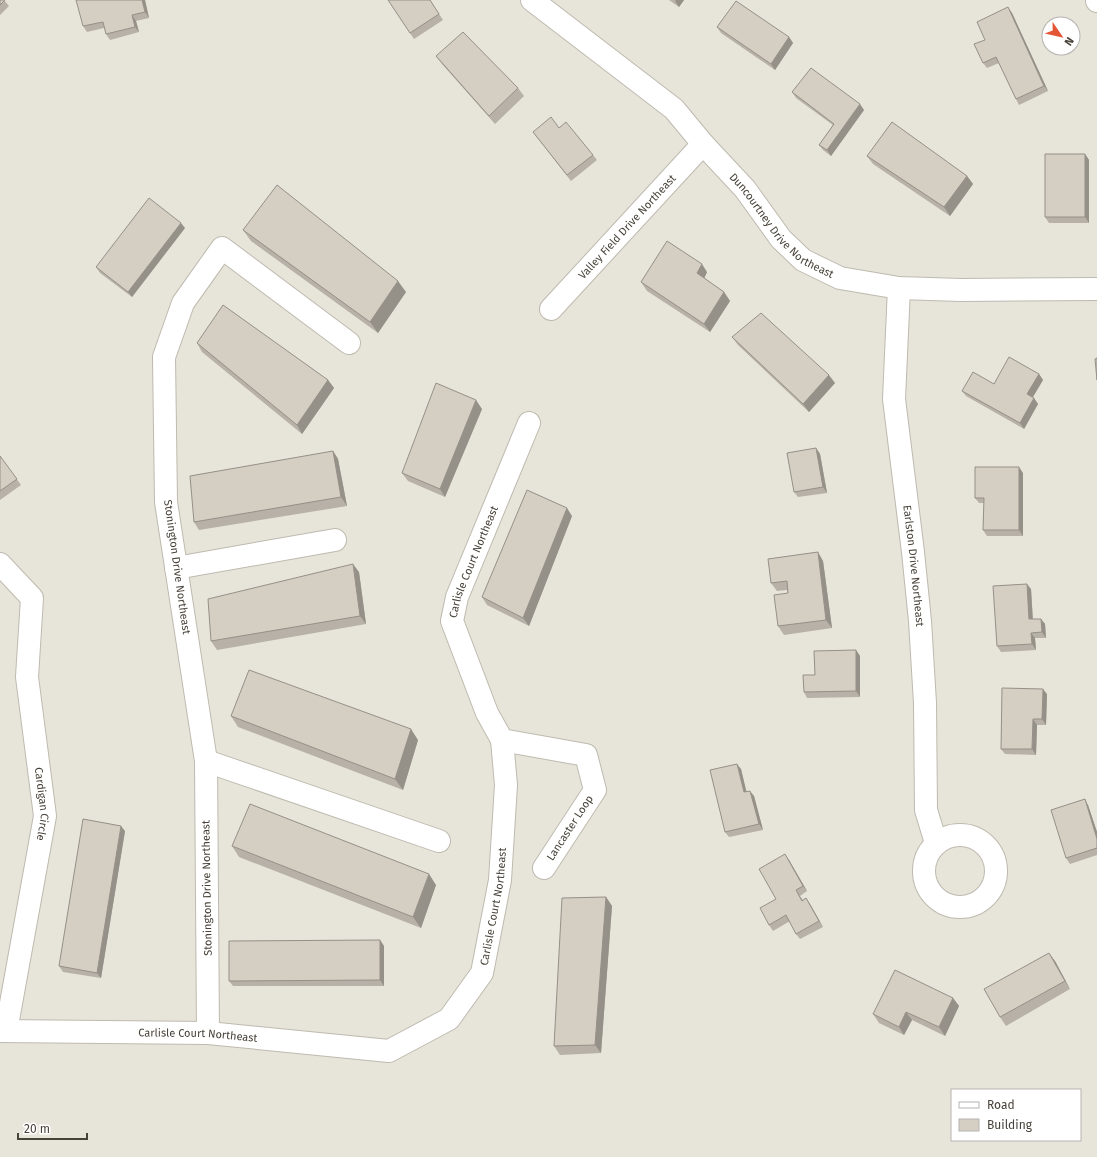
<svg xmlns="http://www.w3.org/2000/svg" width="1097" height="1157" viewBox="0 0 1097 1157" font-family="'Fira Sans',sans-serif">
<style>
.residential{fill:#e7e4da;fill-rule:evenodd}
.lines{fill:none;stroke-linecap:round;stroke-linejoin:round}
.minor-casing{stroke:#bfbaaf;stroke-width:24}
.minor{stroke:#fff;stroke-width:22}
.wall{fill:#b7b1a7}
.shaded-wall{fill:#959088}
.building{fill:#d5cec2;stroke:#959088}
.labels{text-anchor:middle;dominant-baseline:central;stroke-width:3.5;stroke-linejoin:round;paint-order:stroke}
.street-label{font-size:11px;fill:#48433a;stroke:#fff}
</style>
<rect width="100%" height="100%" fill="#f4f2ec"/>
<!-- residential -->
<path class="residential" d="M0,0h1097v1157h-1097zM1049,24h24v24h-24zM952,1090h128v50h-128z"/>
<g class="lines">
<!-- minor casing -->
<g class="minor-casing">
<g id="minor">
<path id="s1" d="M532,0l142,109 29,35 42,45 36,50 22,21 37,18 59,10 62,2 136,-1"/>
<path d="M1097,0v1"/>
<path id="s2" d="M899,288l-5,111 19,153 7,69 5,82 1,107 10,33"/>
<path id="s3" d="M551,309l152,-165"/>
<path id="s4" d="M0,564l32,34 -5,79 18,139 -39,215"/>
<path d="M176,568l159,-28"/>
<path d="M502,740l84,15 9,35 -51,78"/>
<path d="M206,761l233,80"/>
<circle cx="960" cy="871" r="36"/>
<path id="s5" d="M0,1031l208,2 181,18 60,-32 33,-46 18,-93 6,-95 -4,-45 -15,-27 -35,-92 5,-24 72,-174"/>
<path d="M208,1033l-2,-272 -40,-259 -2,-145 19,-54 39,-55 127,95"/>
</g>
</g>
<!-- minor -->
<use href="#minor" class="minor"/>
</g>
<!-- wall -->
<path class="wall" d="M0,0h4l5,6 -9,9z
M145,0l4,18 -13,3 3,11 -29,8 -4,-6 -2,-6 -17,4 -4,-6z
M388,0h42l13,20 -29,19z
M669,0h15l-5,7z
M1012,13l36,78 -29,14 -3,-6 -17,-36 -12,5 -4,-5 2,-23z
M717,27l72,10 4,6 -18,27 -54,-37z
M436,56l82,32 6,8 -29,28 -53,-60z
M792,92l72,18 -33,46 -8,-6 -4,-5 14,-20 -37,-27z
M559,128l34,27 4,5 -26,21 -38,-49z
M1085,154l4,6v63h-40l-4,-6z
M867,156l100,20 6,8 -23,32 -77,-52z
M185,228l-53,69 -32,-24 -4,-6z
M243,230l163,62 -28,41 -127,-92z
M707,272l-3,6 20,14 6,9 -20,31 -63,-41 -6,-9z
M732,337l103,46 -26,29 -71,-67z
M197,343l131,37 6,8 -32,46 -100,-82z
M1039,374l4,6 -10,17 5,7 -14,25 -58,-33 -4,-5z
M482,409l-37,88 -37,-16 -6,-8z
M816,448l4,6 7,39 -29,4 -4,-5z
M333,451l5,8 9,47 -148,24 -5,-8z
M0,456l21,29 -21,15z
M1023,473v63h-36l-4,-6 1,-27h-5l-4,-5z
M572,516l-43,110 -42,-21 -5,-8z
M823,561l9,67 -48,7 -6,-9 10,-33 -1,-3 -10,1 -6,-8z
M359,572l7,52 -149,26 -6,-9z
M1031,589l2,30h8l4,5 1,14h-11l1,12 -35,2 -4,-6z
M856,650l4,6v41l-53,1 -3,-6 11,-17z
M1047,694l-1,31h-9l-1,30 -31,-1 -4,-5z
M231,716l187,24 -15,50 -165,-63z
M741,769l5,22 8,5 9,34 -34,7 -4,-5z
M1088,805l9,27v23l-27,9 -4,-6z
M125,831l-24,147 -38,-6 -4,-6z
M232,846l204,39 -15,43 -182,-71z
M789,860l18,31 -7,5 3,4 3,-2 4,6 13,23 -23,12 -4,-5 -6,-13 -17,10 -4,-6 7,-26z
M606,897l6,9 -11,147 -41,2 -6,-9z
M380,940l4,6v40h-151l-4,-5z
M1055,961l15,28 -64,37 -6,-9z
M953,998l6,8 -14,30 -33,-16 -8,15 -25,-12 -6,-9z"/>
<!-- shaded-wall -->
<path class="shaded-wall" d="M142,0h3l4,18 -4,-6z
M676,0h8l-5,7 -4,-6z
M1008,7l4,6 36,78 -4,-5z
M132,15l4,6 3,11 -4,-5z
M789,37l4,6 -18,27 -4,-6z
M860,104l4,6 -33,46 -4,-6z
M1085,154l4,6v63l-4,-6z
M967,176l6,8 -23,32 -6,-9z
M181,223l4,5 -53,69 -4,-5z
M702,264l5,8 -4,9 -6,-8z
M398,281l8,11 -28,41 -8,-11z
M724,292l6,9 -20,31 -6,-8z
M1039,374l4,6 -12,20 -4,-6z
M829,375l6,8 -26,29 -6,-8z
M328,380l6,8 -32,46 -5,-9z
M1034,398l4,6 -14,25 -4,-6z
M476,400l6,9 -37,88 -5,-8z
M816,448l4,6 7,39 -4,-6z
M333,451l5,8 9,47 -6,-9z
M1019,467l4,6v63l-4,-6z
M567,508l5,8 -43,110 -6,-8z
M818,552l5,9 9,67 -6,-8z
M353,564l6,8 7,52 -6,-8z
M1027,584l4,5 2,36 -4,-6z
M1041,619l4,5 1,14 -4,-6z
M1031,633l4,5 1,12 -4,-6z
M856,650l4,6v41l-4,-6z
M1043,689l4,5 -1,31 -4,-6z
M1033,719l4,6 -1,30 -4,-6z
M411,729l7,11 -15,50 -8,-11z
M737,764l4,5 7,29 -4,-6z
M750,791l4,5 9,34 -4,-6z
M1085,799l3,6 9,27v7z
M121,826l4,5 -24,147 -4,-5z
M785,854l4,6 18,31 -4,-5z
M429,874l7,11 -15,43 -8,-11z
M606,897l6,9 -11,147 -6,-8z
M806,898l4,6 13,23 -4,-6z
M380,940l4,6v40l-4,-6z
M1049,953l6,8 15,28 -5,-8z
M953,998l6,8 -14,30 -6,-9z
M906,1012l6,8 -8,15 -5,-8z"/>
<!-- building -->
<path class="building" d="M0,0h5l-5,5z
M76,0h66l3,12 -13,3 3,12 -29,7 -3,-12 -20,4z
M388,0h42l9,14 -29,19z
M736,1l53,36 -18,27 -54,-37z
M1008,7l36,79 -28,13 -20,-42 -13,6 -9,-19 11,-4 -8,-18z
M463,32l55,56 -29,28 -53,-60z
M811,68l49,36 -33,46 -8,-5 15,-21 -42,-32z
M551,117l8,11 7,-6 27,33 -26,20 -34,-43z
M892,122l75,54 -23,31 -77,-51z
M1045,154h40v63h-40z
M277,185l121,96 -28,41 -127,-92z
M149,198l32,25 -53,69 -32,-25z
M667,241l35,23 -5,9 27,19 -20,32 -63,-42z
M223,305l105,75 -31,45 -100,-82z
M761,313l68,62 -26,29 -71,-67z
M1009,357l30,17 -12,20 7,4 -14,25 -58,-32 11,-19 21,12z
M1097,358v22l-2,-21z
M436,383l40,17 -36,89 -38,-16z
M816,448l7,39 -29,5 -7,-39z
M333,451l8,46 -147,25 -4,-46z
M0,456l17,23 -17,12z
M975,467h44v63h-36l1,-32h-9z
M527,490l40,18 -44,110 -41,-21z
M818,552l8,68 -48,6 -4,-31 14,-2 -1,-12 -16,2 -3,-24z
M353,564l7,52 -149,25 -3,-42z
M1027,584l2,35h12l1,13 -11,1 1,11 -35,2 -4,-60z
M856,650v41l-52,1 -1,-17h12l-1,-24z
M249,670l162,59 -16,50 -164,-63z
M1002,688l41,1 -1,30h-9l-1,30h-31z
M737,764l7,28 6,-1 9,33 -34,8 -15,-62z
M1085,799l12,40v9l-31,10 -15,-48z
M250,804l179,70 -16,43 -181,-71z
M83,819l38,7 -24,147 -38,-7z
M785,854l18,32 -7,4 6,11 4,-3 13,23 -23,13 -10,-19 -17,10 -9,-17 16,-9 -17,-30z
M606,897l-11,148 -41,1 8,-148z
M380,940v40l-151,1v-40z
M1049,953l16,28 -65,36 -16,-28z
M895,970l58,28 -14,29 -33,-15 -7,15 -26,-13z"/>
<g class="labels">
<!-- street labels -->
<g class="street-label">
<text stroke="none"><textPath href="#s1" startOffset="339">Duncourtney Drive Northeast</textPath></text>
<text stroke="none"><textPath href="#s3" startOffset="112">Valley Field Drive Northeast</textPath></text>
<text stroke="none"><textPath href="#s5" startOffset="942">Carlisle Court Northeast</textPath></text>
<text stroke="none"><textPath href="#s2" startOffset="279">Earlston Drive Northeast</textPath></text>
<text transform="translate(177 567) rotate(82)">Stonington Drive Northeast</text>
<text stroke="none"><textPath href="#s4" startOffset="254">Cardigan Circle</textPath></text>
<text transform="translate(570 828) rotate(-57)">Lancaster Loop</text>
<text transform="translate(207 888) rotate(-91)">Stonington Drive Northeast</text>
<text stroke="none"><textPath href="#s5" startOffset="582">Carlisle Court Northeast</textPath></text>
<text stroke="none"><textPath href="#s5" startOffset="198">Carlisle Court Northeast</textPath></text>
</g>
</g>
<!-- legend -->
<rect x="951" y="1089" width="130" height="52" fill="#ffffff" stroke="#b6b4b0"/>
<rect x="959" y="1102" width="20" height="6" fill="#ffffff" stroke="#b6b4b0"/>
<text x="987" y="1109" font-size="12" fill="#48433a">Road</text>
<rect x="959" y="1119" width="20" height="12" fill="#d5cec2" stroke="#b6b4b0"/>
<text x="987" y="1129" font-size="12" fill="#48433a">Building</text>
<!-- north arrow -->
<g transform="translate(1061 36) rotate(124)"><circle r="19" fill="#ffffff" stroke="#b6b4b0"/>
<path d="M0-3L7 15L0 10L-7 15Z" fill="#e35534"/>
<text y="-6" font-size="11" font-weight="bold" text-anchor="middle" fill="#48433a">N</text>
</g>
<!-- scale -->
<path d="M18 1133v6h69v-6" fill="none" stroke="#48433a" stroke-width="2"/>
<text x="24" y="1133" font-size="12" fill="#48433a" stroke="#ffffff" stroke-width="3" paint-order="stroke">20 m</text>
</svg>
